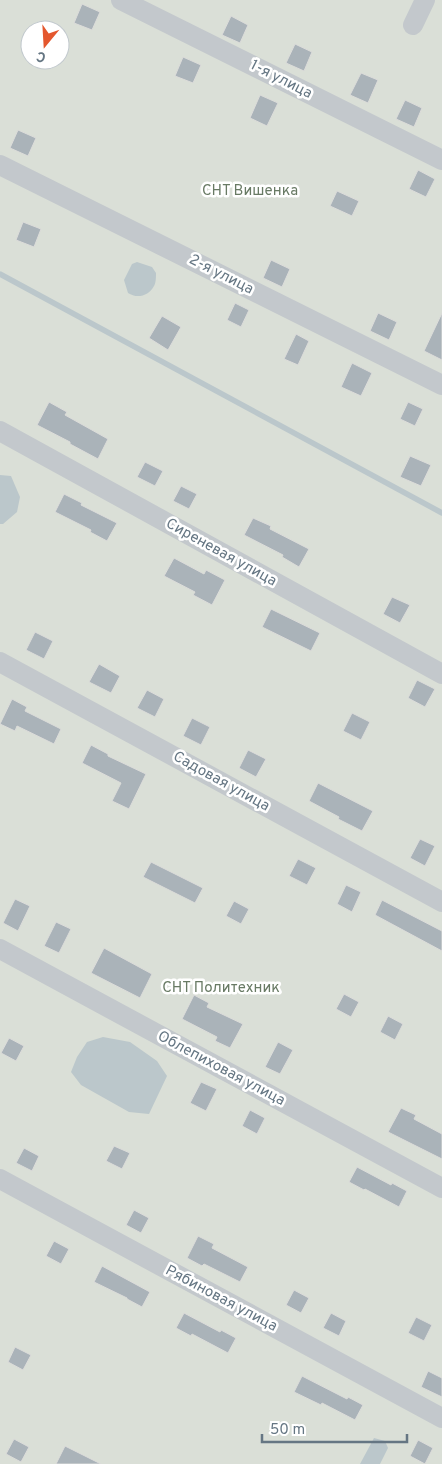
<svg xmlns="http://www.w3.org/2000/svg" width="442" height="1464" viewBox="0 0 442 1464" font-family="Overpass,sans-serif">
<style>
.green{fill:#dadfd7;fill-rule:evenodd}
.water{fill:#bbc7cb}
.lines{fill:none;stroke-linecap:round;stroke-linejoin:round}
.stream{stroke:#bbc7cb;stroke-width:5.5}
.building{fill:#aab3b9;stroke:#dcdcda}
.minor{stroke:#c3c8cc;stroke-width:20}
.labels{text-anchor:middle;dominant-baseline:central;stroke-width:5;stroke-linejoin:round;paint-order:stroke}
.street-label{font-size:15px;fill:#657683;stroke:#fff}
.park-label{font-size:15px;fill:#687a64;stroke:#fff}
</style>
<rect width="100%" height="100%" fill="#fafaf8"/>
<!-- green -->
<path class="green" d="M0,0h442v1464h-442zM30,30h30v30h-30z"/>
<!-- water -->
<path class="water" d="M137,262l15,5 4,6c0,4 0,10 -2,13 -5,10 -17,13 -26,7l-4,-13 8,-16z
M0,475l11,1 9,21 -3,15 -14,12h-3z
M103,1037l27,5 27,19 10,15 -18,38 -20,-2 -48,-27 -10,-13 6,-15 10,-15z
M374,1438l11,3 3,7 -8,16h-20z"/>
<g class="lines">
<!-- stream -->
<path class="stream" d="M0,274l442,239"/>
</g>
<!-- building -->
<path class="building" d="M82,4l18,8 -8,18 -18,-7z
M231,16l17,9 -8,18 -18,-8z
M295,44l17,8 -8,19 -18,-8z
M183,57l18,8 -8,18 -18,-7z
M361,73l17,7 -10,23 -18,-8z
M260,95l18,8 -11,23 -17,-8z
M405,100l17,8 -8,19 -18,-8z
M18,130l18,8 -8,18 -18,-8z
M418,170l17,9 -9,18 -17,-8z
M337,191l22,10 -7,15 -22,-10z
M23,222l18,7 -7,18 -18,-7z
M271,260l19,9 -8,18 -19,-9z
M235,303l14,7 -8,17 -14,-7z
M378,313l19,9 -8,18 -19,-9z
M442,313v47l-18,-9z
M162,316l19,11 -13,23 -19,-12z
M296,334l13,7 -11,24 -14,-6z
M352,363l20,10 -11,23 -20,-9z
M49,402l18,10 -2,3 43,24 -10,20 -28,-15v-2l-33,-17z
M408,402l15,7 -8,17 -15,-7z
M410,456l21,9 -10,21 -21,-9z
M145,462l18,9 -8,15 -18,-9z
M181,486l16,8 -8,15 -16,-8z
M64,494l18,9 -1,2 36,18 -10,18 -17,-9 1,-2 -36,-18z
M253,518l18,8 -1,3 39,20 -10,18 -17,-10 1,-2 -39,-20z
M174,558l30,16 2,-4 19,10 -13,25 -19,-10 2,-3 -31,-16z
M392,597l18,8 -10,18 -17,-9z
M271,609l49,24 -9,18 -49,-24z
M35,632l18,9 -9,18 -18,-9z
M99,664l21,12 -9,17 -22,-11z
M417,680l18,9 -10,18 -17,-9z
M147,690l17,9 -9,18 -18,-9z
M12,699l15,8 -2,4 36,18 -7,15 -37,-18 -2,5 -15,-7z
M352,713l18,9 -9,18 -18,-9z
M192,718l18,9 -9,18 -18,-9z
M91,745l17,9v2l38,18 -17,35 -17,-8 9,-18 -39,-20z
M248,750l18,9 -10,18 -17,-9z
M318,783l55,28 -11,20 -24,-12 1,-2 -30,-16z
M420,839l15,7 -10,20 -15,-8z
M298,859l18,9 -9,17 -18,-9z
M151,862l52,26 -8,15 -52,-26z
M346,885l15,7 -9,20 -15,-8z
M15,899l15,7 -12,25 -15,-8z
M382,900l60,31v20l-67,-36z
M234,901l15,8 -8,15 -15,-8z
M56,922l15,7 -12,24 -15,-7z
M104,948l48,26 -12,24 -49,-25z
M344,994l15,8 -8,15 -15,-8z
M194,995l15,8 -2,4 36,17 -13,24 -15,-7 2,-4 -35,-18z
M388,1016l15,8 -8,16 -15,-8z
M9,1038l15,8 -8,15 -15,-8z
M278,1042l15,8 -13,24 -15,-7z
M201,1082l16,7 -11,22 -16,-8z
M401,1108l15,7 -2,4 28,15v25l-54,-27z
M250,1110l15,8 -8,16 -15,-8z
M114,1146l16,7 -8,16 -16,-8z
M24,1148l15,8 -7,15 -16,-8z
M357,1167l34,18 1,-2 15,8 -8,16 -34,-18 -1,1 -15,-8z
M134,1210l15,8 -8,15 -15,-8z
M198,1236l16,8 -2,4 36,19 -8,15 -36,-18 -2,2 -15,-8z
M54,1241l15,8 -8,15 -15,-8z
M102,1266l48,26 -8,15 -15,-8v-1l-33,-16z
M294,1290l15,8 -8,15 -15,-8z
M184,1313l36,19 1,-2 15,8 -8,15 -36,-19 -1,2 -15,-8z
M331,1313l15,8 -7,15 -16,-8z
M416,1317l16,8 -8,16 -16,-8z
M15,1347l16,8 -8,15 -15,-8z
M428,1371l14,7v19l-21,-10z
M302,1376l45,23 1,-2 15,8 -8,15 -33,-17 -1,2 -27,-13z
M14,1439l15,8 -8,15 -15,-8z
M418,1440l15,8 -8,16 -15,-8z
M65,1446l36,18h-45z"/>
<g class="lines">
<!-- minor -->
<path class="minor" d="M121,0l321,160
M413,25l12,-25
M0,165l442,220
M0,431l442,243
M0,662l442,240
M0,949l442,239
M0,1179l442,239"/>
</g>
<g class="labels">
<!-- street labels -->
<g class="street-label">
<text transform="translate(281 80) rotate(27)">1-я улица</text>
<text transform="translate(221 275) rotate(27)">2-я улица</text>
<text transform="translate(221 553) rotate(29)">Сиреневая улица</text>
<text transform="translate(221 782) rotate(29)">Садовая улица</text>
<text transform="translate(221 1069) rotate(28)">Облепиховая улица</text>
<text transform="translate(221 1299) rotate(28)">Рябиновая улица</text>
</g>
<!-- park labels -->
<g class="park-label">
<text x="250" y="191">СНТ Вишенка</text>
<text x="221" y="988">СНТ Политехник</text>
</g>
</g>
<!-- north arrow -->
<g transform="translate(45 45) rotate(198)"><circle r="24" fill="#ffffff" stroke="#c1c8cd"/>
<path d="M0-4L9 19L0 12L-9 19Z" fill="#e4572e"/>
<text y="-8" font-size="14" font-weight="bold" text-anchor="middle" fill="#657683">С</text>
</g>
<!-- scale -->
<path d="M262 1434v8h145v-8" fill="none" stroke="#657683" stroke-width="2.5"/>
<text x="270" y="1434" font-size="15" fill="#657683" stroke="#ffffff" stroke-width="4" paint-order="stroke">50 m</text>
</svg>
